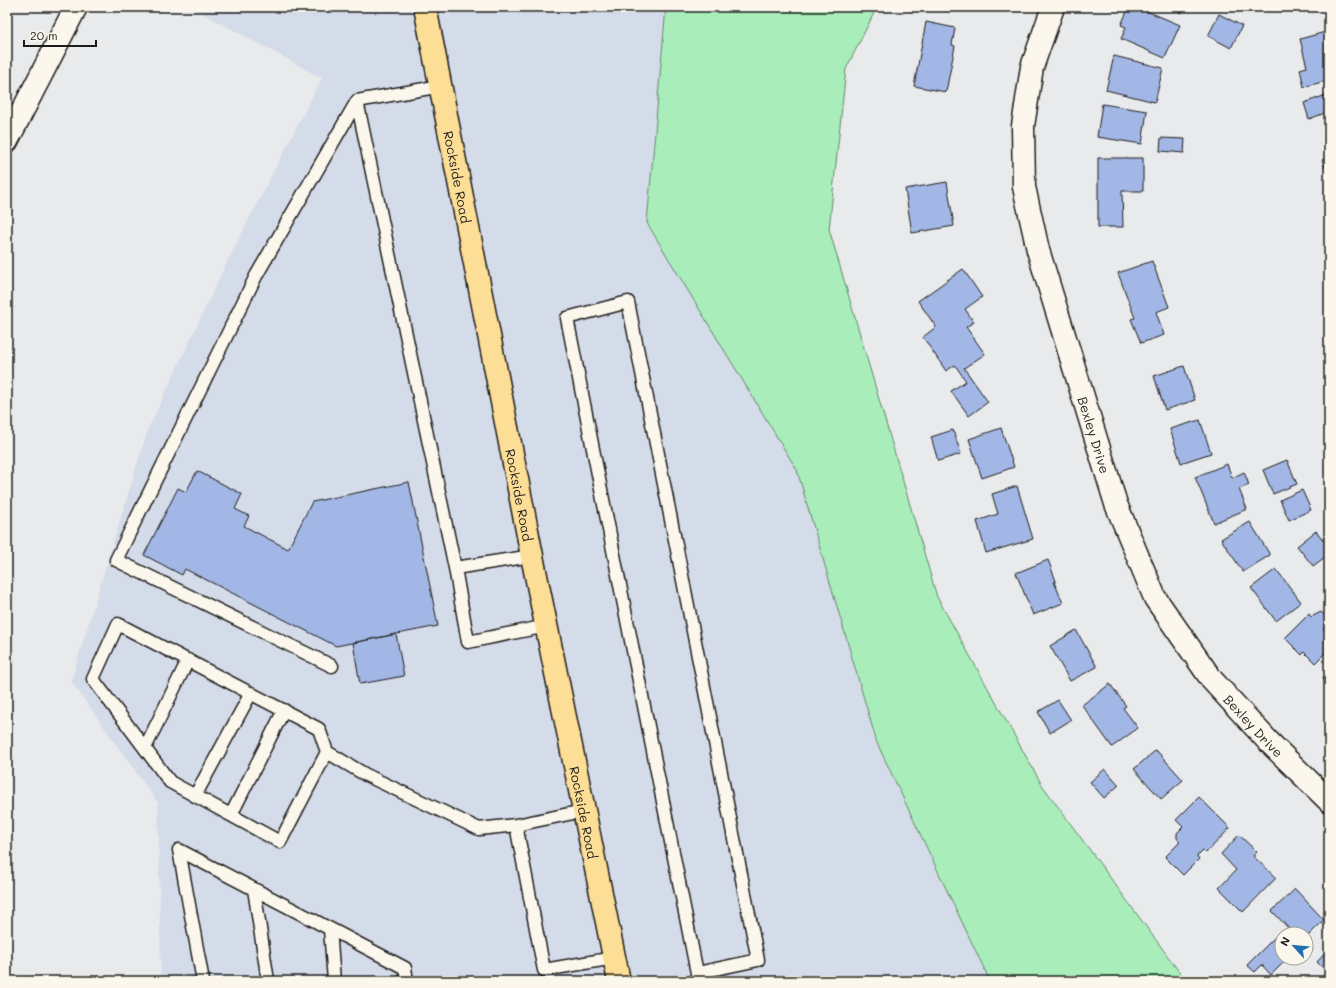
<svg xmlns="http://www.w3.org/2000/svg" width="1336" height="988" viewBox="0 0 1336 988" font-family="Mali,sans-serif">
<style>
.built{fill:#d4dbe9}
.green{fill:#a9eeba;stroke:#62856b}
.building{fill:#a2b7e5;stroke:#1c1c1c}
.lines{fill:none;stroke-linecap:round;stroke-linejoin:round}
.lane-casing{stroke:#1c1c1c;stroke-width:15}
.street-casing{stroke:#1c1c1c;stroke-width:25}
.primary-casing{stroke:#1c1c1c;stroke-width:25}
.lane{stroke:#fbf7ec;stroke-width:12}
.street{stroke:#fbf7ec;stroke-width:22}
.primary{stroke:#fdde96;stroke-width:22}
.labels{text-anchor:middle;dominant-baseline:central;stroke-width:4;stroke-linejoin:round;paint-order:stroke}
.street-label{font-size:13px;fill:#1c1c1c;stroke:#fbf7ec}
</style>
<rect width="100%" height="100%" fill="#e9eaeb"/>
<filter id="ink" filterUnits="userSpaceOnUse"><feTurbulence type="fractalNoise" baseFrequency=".025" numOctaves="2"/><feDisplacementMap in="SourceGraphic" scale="8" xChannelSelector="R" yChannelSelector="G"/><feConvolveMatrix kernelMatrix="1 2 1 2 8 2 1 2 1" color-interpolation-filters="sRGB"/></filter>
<g filter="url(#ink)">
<!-- built -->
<path class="built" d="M191,7h234l1,4 19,-4h221l-19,216 150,247 80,273 113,238h-829l-3,-178 -87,-122 77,-252 80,-169 94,-182z"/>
<!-- green -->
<path class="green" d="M666,7h211l-31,62 -17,160 108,368 105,188 144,196h-196l-113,-238 -80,-273 -150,-247z"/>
<!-- building -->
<path class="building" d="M1129,7h8l43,18 -15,33 -44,-19 5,-12 -5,-2z
M1172,7h13l-4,6z
M1219,14l23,12 -11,22 -23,-12z
M926,22l29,6 -3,17 3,1 -9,46 -32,-6z
M1329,31v49l-25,7 -4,-18 7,-2 -7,-28z
M1114,56l49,12 -8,34 -49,-12z
M1329,94v31l-4,-12 -16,6 -5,-16z
M1102,104l45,7 -5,33 -45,-7z
M1161,138l24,1 -1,14 -24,-2z
M1329,156v18l-1,1 -6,-15z
M1098,158h45v33h-21l1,36h-25z
M947,182l7,44 -42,7 -7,-44z
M1152,261l17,46 -13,5 8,23 -23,8 -10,-24 4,-1 -17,-45z
M963,269l19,28 -17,12 9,13 -8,5 19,27 -21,14 24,34 -19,14 -18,-25 15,-10 -11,-16 -9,6 -23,-34 13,-10 -18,-26z
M1184,366l11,34 -30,10 -11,-34z
M1200,420l11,33 -30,10 -11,-34z
M1001,428l13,39 -32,11 -13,-39z
M953,430l8,24 -23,7 -7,-24z
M1287,460l10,24 -24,10 -10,-24z
M1227,464l5,14 12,-6 5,13 -10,4 8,20 -33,14 -19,-46z
M197,471l45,23 -7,15 14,7 -5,10 44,23 24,-47 97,-20 29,144 -102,20 -151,-77 -3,6 -38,-20 34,-67 8,4z
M1017,486l16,53 -47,14 -9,-32 21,-7 -6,-20z
M1302,490l9,20 -22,10 -9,-20z
M1250,522l20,33 -27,17 -22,-33z
M1316,531l13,16v7l-16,12 -16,-20z
M1048,560l8,21 -2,1 9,21 -30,12 -17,-42z
M1276,569l25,33 -25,19 -25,-33z
M1321,612l8,7v4l-6,6 6,6v14l-14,14 -11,-11 -2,3 -17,-17 24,-24 2,3z
M1076,630l21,37 -27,14 -20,-35z
M396,634l8,42 -44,8 -7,-41z
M1329,671v13l-6,-6z
M1110,684l16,22 -3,2 15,20 -26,19 -30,-42z
M1058,700l13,20 -21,13 -12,-21z
M1156,750l27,30 -22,19 -27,-30z
M1105,769l14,16 -15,13 -14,-16z
M1199,797l31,31 -24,25 -3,-3 -6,6 2,3 -16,16 -18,-18 15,-15 -3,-4v-5l6,-6 -7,-7z
M1239,835l18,17 -4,4 23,22 -33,34 -24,-24 17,-18 -15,-16z
M1295,889l29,31 -18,18v-4h-12l-22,-23z
M1281,931l4,3h-3v24h6l-17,17 -9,-10 -7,7 -8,-7z
M1329,949v25l-12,-12z"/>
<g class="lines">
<!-- lane casing -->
<g class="lane-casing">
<path id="lane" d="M357,101l98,467 13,74 79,-16
M455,568l77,-12
M332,666l-216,-106 140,-284 101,-175 84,-15
M145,748l43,-88
M327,752l-47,90 -110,-60 -77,-103 25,-55 201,105 8,23 39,23 113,54 37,-4 67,-14
M195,796l56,-103
M231,815l53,-105
M516,825l28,145 70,-12
M254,889l14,92
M330,929l4,52
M697,973l61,-13 -130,-658 -61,16 130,655 3,8
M203,981l-24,-131 226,118 2,13"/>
</g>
<!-- street casing -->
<g class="street-casing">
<g id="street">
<path id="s1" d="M1053,7l-21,60 -9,59 1,61 14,63 78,254 39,94 57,82 56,61 61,60"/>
<path d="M7,141l69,-134"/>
</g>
</g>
<!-- primary casing -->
<g class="primary-casing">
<g id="primary">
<path id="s2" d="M425,7l107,549 87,425"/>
</g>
</g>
<!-- lane -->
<use href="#lane" class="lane"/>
<!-- street -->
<use href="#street" class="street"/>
<!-- primary -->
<use href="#primary" class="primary"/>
</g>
</g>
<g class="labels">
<!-- street labels -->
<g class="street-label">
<text stroke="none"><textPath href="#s2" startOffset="173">Rockside Road</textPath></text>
<text stroke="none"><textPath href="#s1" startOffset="442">Bexley Drive</textPath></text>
<text stroke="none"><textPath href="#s2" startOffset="497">Rockside Road</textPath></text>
<text stroke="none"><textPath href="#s1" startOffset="778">Bexley Drive</textPath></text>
<text stroke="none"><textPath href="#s2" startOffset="821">Rockside Road</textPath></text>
</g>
</g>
<!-- margin -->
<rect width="1336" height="988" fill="none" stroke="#fbf7ec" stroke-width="24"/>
<rect x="12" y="12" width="1312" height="964" fill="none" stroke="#1c1c1c" stroke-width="1.5" filter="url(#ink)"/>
<!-- north arrow -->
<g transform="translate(1294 946) rotate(297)"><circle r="19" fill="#fbf7ec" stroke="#a29f99"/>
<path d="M0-3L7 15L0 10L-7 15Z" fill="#1f6fb2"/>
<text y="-6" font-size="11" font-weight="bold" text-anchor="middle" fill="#1c1c1c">N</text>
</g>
<!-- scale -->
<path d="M24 40v6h72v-6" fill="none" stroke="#1c1c1c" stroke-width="2"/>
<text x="30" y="40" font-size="12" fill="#1c1c1c" stroke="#fbf7ec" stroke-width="3" paint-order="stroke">20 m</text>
</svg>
